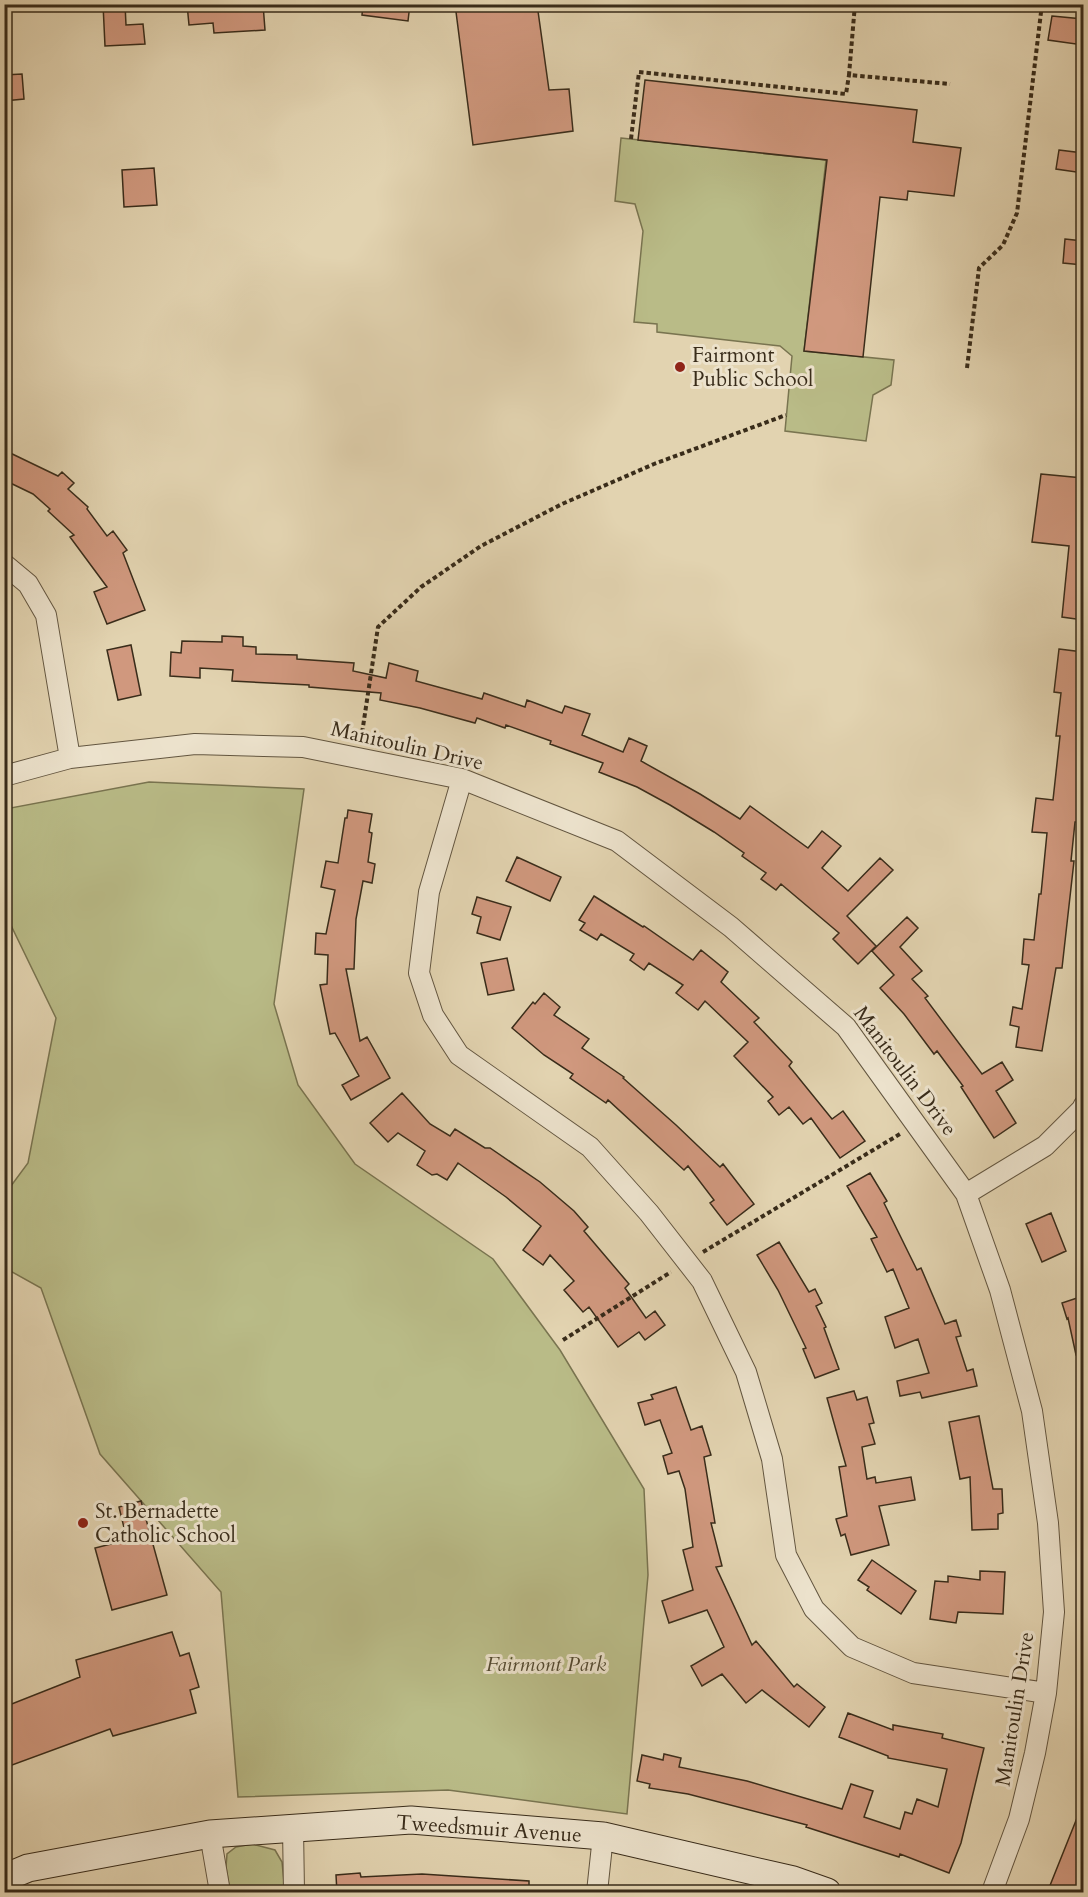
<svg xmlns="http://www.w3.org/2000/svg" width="1088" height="1897" viewBox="0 0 1088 1897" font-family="Cardo,serif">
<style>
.green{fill:#b9bb87;stroke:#797450;stroke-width:1.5}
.building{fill:#d0987e;stroke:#392c1a;stroke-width:1.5}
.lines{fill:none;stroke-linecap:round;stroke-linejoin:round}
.lane-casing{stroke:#635640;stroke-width:11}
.street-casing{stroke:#635640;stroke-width:22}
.secondary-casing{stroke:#392c1a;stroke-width:29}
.path{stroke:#392c1a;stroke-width:4;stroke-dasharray:4.5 3;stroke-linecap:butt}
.lane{stroke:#ece2cc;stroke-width:9}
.street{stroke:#ece2cc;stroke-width:20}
.secondary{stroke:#ece2cc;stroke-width:27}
.poi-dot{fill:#8f2418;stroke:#ece2cc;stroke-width:2}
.labels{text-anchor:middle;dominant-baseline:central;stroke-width:6;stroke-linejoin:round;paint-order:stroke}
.poi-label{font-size:21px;fill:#392c1a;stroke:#ece2cc;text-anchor:start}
.street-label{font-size:21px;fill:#392c1a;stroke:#ece2cc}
.park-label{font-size:21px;font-style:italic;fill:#534930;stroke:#ece2cc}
</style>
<rect width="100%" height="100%" fill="#e2d3b0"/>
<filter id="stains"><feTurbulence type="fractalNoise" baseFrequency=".00333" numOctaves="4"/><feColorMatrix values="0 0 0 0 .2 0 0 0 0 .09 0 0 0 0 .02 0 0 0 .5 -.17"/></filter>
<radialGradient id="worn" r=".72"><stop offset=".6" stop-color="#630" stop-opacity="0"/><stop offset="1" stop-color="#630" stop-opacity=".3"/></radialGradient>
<!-- green -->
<path class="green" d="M621,138l205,22 -22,191 90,9 -3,25 -18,10 -7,46 -81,-10 7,-75 -12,-10 -123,-14v-8l-23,-2 9,-91 -8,-27 -20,-3z
M149,782l155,7 -30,215 24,81 57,79 138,95 67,91 84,139 4,86 -21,239 -179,-24 -210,7 -17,-205 -121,-138 -59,-166 -36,-20v-74l23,-31 28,-145 -51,-105v-104z
M252,1844l23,6 7,12 3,30h-55l-4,-25 1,-13 9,-7z"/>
<!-- building -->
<path class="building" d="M103,4h22l1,21 17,-1 2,20 -40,2z
M187,4h76l2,26 -51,3 -1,-10 -24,2z
M363,4h47l-2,17 -46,-6z
M455,4h82l12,86 20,-1 4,42 -100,14z
M1052,16l31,3v26l-35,-5z
M22,74l2,25 -20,2v-26z
M645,80l272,30 -4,32 48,6 -7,48 -46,-5 -1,9 -27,-3 -17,160 -59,-6 23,-191 -189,-20z
M1059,150l24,3v20l-27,-4z
M154,168l3,37 -33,2 -2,-37z
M1065,239l18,2v24l-20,-2z
M4,450l54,26 4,-4 12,11 -6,6 20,18 -1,2 20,27 6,-5 14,19 -4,3 22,57 -38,14 -13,-32 13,-5 -37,-50 4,-2 -26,-24 2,-2 -17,-15 -29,-14z
M1041,474l42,4v142l-21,-3 7,-71 -37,-4z
M222,636l21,1v9l13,1v7l41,1v4l57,4 -1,8 33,7 3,-15 29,8 -2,10 66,18 2,-6 41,14 2,-7 35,13 3,-7 25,8 -8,21 41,17 6,-14 18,8 -6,15 59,33 40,25 10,-13 58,42 14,-17 19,15 -19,22 26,23 32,-33 13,12 -46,46 29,30 -18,18 -25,-25 6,-6 -58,-49 -5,6 -15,-11 5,-6 -24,-17 2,-3 -30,-21 -44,-27 -33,-18 -38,-15 4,-9 -53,-19 1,-3 -45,-16 -1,3 -28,-10 -2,5 -55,-15 -40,-8 1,-7 -72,-6v-2l-77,-4 1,-11 -33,-2v10l-30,-2 1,-24 10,1 1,-12 40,1z
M131,645l10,50 -23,5 -11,-50z
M1059,649l24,3v125l-5,45h-3l-4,39h3l-12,107h-6l-14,83 -26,-4 3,-20 -9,-2 3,-18 9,2 7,-44 -7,-1 2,-25 10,1 5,-46h2l6,-61 -15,-1 4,-34 17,2 7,-64h-4l5,-43 -7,-1z
M348,810l24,4 -3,18 3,1 -4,29 7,2 -3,19 -9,-2 -7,38 -2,50h-8l14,72 7,-4 23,41 -39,22 -9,-15 17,-9 -24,-43 -5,1 -10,-49 7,-1 1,-29 -13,-1 1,-21 10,1 9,-44 -14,-3 5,-26 12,2 7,-45h2z
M517,857l44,20 -11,24 -44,-20z
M594,896l49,31 1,-1 49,34 8,-10 27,22 -7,10 38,36 -5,4 38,40 -3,4 43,53 11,-8 22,30 -25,17 -29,-40 -8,6 -14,-17 -10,8 -11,-14 5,-4 -39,-41 14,-14 -43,-41 -7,9 -22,-17 7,-8 -34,-22 -5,7 -14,-10 4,-6 -33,-20 -4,6 -17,-10 5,-7 -6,-3z
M477,897l34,10 -11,33 -23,-7 4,-16 -9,-3z
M907,917l11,11 -18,19 22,24 -10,8 16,17 -3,2 57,76 20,-12 11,18 -17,11 20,32 -22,15 -33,-51 2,-1 -26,-35 -3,3 -30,-40 -24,-26 14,-13 -22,-24z
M507,958l7,32 -26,5 -7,-32z
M544,993l16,14 -6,8 35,24 -7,9 42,29 -1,1 53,47 44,42 3,-3 31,40 -27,21 -17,-22 4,-3 -26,-34 -4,4 -76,-70 -2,3 -36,-25 3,-4 -29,-19 -32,-27 21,-26 2,2z
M402,1093l28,31 20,12 5,-7 30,19h5l50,34 34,29 14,16 -4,4 45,53 -4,4 21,30 9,-7 10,14 -20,15 -6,-8 -21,15 -29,-40 -6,5 -19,-22 10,-9 -24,-26 -7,10 -20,-15 18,-24 -35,-29 -48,-34 -11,17 -10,-6 -5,1 -15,-10 8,-14 -27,-18 -10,9 -18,-19z
M870,1173l17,28 -3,2 33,67 4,-2 24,56 11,-4 5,16 -5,1 11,34 6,-2 4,17 -55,12 -2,-6 -20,4 -3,-15 32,-8 -11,-34 -23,9 -10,-31 24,-9 -16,-39 -6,3 -16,-33 6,-2 -30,-51z
M1051,1213l15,38 -24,11 -16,-38z
M779,1242l30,50 6,-3 7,14 -6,3 10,21 -2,1 15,41 -24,9 -12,-29 3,-1 -28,-58 -21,-35z
M1083,1296v58l-7,1 -8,-37 -1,1 -5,-16z
M676,1387l15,43 11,-4 9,29 -7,2 11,66h-4l11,43 -6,1 36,78 4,-4 38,46 3,-3 28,23 -16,20 -47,-37 -16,13 -24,-29 -20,12 -11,-20 33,-19 -17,-37 -38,13 -7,-22 31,-11 -10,-40 10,-3 -8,-58 -6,-18 -11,3 -5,-18 9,-3 -12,-33 -15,5 -7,-22 15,-4 -2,-4z
M854,1391l3,9 10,-3 7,26 -5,1 6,20 -13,3 5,32 8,-2 1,6 35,-6 4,23 -36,6 10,39 -38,10 -6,-21 -4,2 -5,-17 11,-3 -8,-49 7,-1 -19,-68z
M979,1416l14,73h9l1,24 -5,1v15l-26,1 -2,-53 -10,2 -11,-57z
M141,1501l26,94 -55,15 -17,-62 32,-8 -8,-33z
M872,1560l44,31 -15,23 -34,-24 2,-3 -11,-7z
M980,1571l25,1 -2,42 -45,-2 -2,11 -26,-4 5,-38 13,1v-6l32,4z
M172,1632l8,24 9,-3 10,34 -9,3 6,23 -83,23 -3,-7 -106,39v-61l76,-30 -4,-17z
M848,1713l45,17v-5l50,9 -1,4 42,10 -23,95 -12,30 -49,-19 -1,3 -93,-30 1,-2 -119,-31 -39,-6 1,-4 -13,-3 5,-26 21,5 1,-6 17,4 -2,9 68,14 95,28 9,-25 22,7 -9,26 36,12 5,-17 7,2 5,-15 21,8 9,-38 -59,-11v-2l-49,-19z
M1083,1803v82l-3,8h-33z
M360,1873l1,4 61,-3 107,7v12h-192l-1,-18z"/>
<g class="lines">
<!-- lane casing -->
<g class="lane-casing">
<path id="lane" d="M4,249v22"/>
</g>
<!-- street casing -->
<g class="street-casing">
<path id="street" d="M4,564l24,20 18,31 24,143
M4,776l66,-18 125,-14 108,3 159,32 155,62 114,86 115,100 120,167 34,96 32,121 16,112 6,89 -8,81 -11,60 -16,66 -27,73
M462,779l-33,113 -10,81 14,42 26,40 131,92 59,66 53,68 44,91 26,87 14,96 28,54 38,38 61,26 133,20
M966,1194l79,-48 37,-37 2,-4
M293,1828l1,64
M210,1834l10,58
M597,1892l6,-56"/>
</g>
<!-- secondary casing -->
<g class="secondary-casing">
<path id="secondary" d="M4,1878l24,-10 182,-34 201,-14 192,16 190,44 34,12"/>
</g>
<!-- path -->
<path class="path" d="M855,4l-6,71 101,9
M631,139l8,-67 207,22 3,-19
M967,368l12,-100 24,-23 14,-32 25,-209
M361,740l17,-113 43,-40 60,-41 81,-42 92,-40 132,-49
M703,1252l197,-118
M563,1340l108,-68"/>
<!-- lane -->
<use href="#lane" class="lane"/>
<!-- street -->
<use href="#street" class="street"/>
<!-- secondary -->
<use href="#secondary" class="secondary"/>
</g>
<!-- markers -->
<g class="poi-dot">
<circle cx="680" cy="367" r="6"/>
<circle cx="83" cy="1523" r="6"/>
</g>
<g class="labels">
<!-- poi labels -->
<g class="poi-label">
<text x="692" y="355">Fairmont<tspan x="692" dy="24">Public School</tspan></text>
<text x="95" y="1511">St. Bernadette<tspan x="95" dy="24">Catholic School</tspan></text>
</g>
<!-- street labels -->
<g class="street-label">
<text transform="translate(407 746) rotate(13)">Manitoulin Drive</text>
<text transform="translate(905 1071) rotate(53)">Manitoulin Drive</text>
<text transform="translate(1015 1709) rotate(-81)">Manitoulin Drive</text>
<text transform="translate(489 1829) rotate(4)">Tweedsmuir Avenue</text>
</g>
<!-- park labels -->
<g class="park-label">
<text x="546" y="1664">Fairmont Park</text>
</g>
</g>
<!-- margin -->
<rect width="1088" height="1897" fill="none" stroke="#e2d3b0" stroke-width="24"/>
<rect x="6" y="6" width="1076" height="1885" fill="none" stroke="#392c1a" stroke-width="3"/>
<rect x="12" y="12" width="1064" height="1873" fill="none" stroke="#392c1a" stroke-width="1.5"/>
<rect width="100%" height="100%" filter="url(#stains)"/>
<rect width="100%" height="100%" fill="url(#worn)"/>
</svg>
